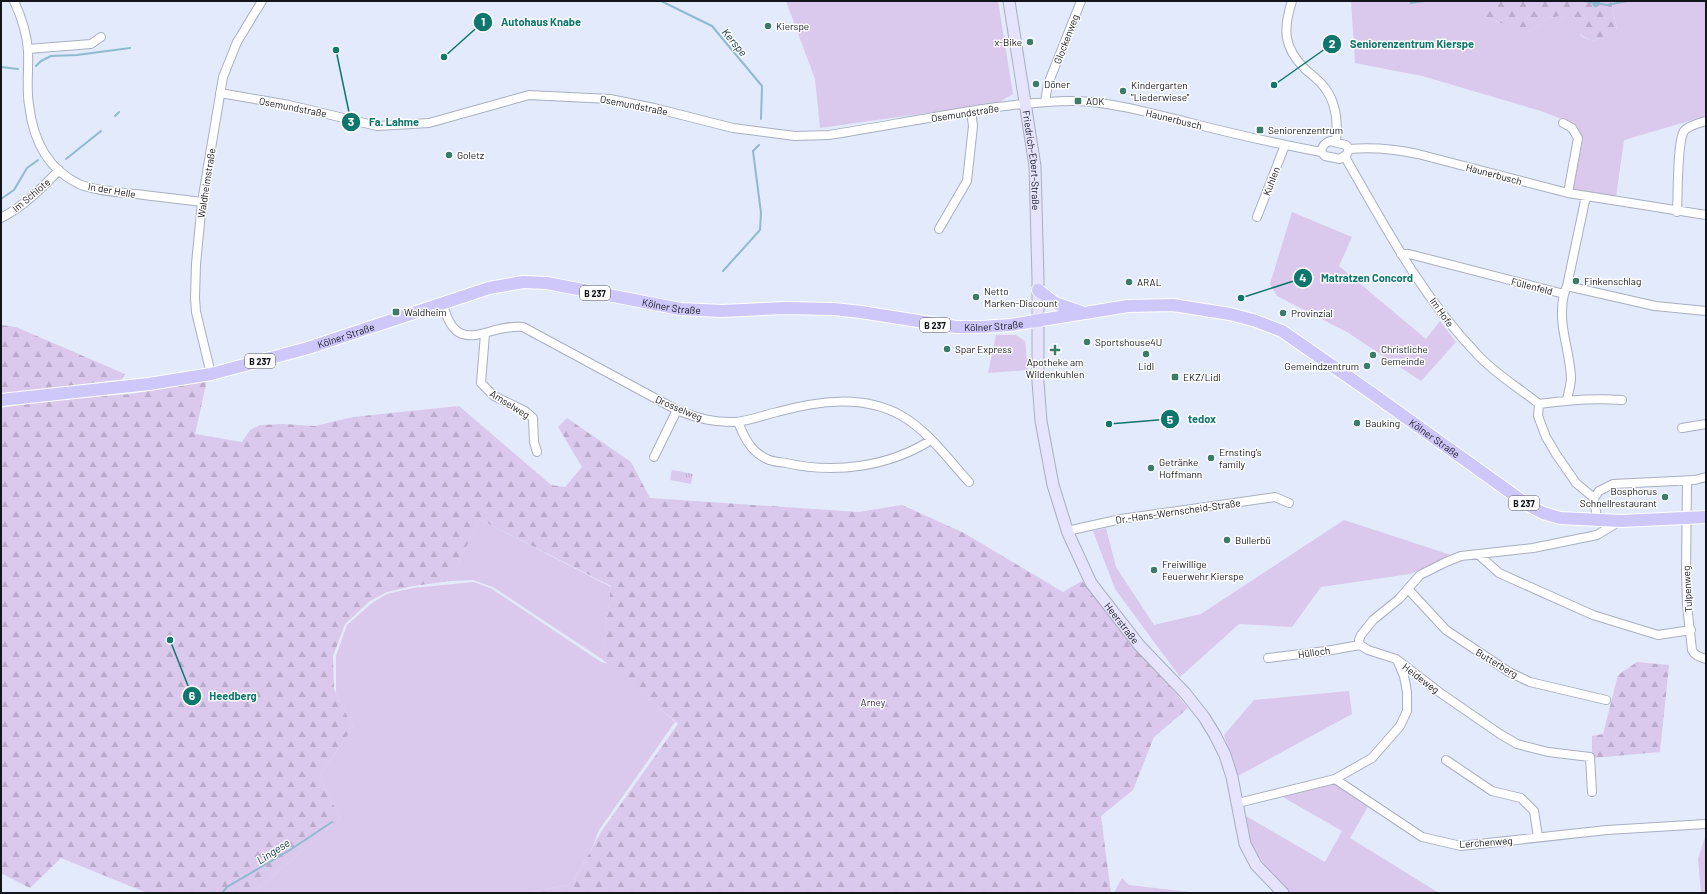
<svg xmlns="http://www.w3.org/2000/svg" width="1707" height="894" viewBox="0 0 1707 894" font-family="Barlow,sans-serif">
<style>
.grass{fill:#dac8ed}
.forest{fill:url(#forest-firs)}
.park{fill:url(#park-tufts)}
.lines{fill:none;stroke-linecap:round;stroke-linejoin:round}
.stream{stroke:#90bad0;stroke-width:2}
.canal{stroke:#90bad0;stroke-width:8}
.minor-casing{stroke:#a8afc0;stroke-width:10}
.secondary-casing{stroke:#a8afc0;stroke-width:13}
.primary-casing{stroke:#fff;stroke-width:14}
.minor{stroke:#fff;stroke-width:8}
.secondary{stroke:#e6e3fd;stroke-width:11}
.primary{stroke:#cdc7fa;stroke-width:12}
.poi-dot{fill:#3b7b69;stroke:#fff;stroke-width:1.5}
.labels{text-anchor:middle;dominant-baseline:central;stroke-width:3;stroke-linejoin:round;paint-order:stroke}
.shield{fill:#fff;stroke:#5a5b60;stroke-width:1}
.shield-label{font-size:9px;font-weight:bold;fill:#13151c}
.poi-label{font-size:10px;fill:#13151c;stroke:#fff;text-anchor:start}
.street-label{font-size:10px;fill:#13151c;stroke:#fff}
.park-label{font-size:10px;fill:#3f2554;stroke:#fff}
.water-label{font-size:11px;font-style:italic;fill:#072e3e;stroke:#fff}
.leader{fill:none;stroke:#0f766e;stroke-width:1.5}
.callout-dot{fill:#0f766e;stroke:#fff;stroke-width:1.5}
.mark-label{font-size:12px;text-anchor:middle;font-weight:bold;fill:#fff}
.callout-label{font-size:11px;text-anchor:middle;font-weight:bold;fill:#0f766e;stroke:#fff;stroke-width:3;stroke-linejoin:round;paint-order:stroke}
</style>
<defs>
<pattern id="forest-firs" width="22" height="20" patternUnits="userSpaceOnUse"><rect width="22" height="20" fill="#dac8ed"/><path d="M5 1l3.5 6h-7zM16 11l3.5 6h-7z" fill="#baabcb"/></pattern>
<pattern id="park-tufts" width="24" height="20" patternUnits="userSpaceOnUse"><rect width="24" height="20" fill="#dac8ed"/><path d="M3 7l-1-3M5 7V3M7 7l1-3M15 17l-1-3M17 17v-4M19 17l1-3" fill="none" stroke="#baabcb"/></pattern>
</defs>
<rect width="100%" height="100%" fill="#e3eafc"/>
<!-- grass -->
<path class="grass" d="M786,1h212l15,93 -15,9 -178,25 -5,-49z
M1351,1h134l-4,14 16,7 33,10 17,-14 14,-2c4,3 8,5 11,8 10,12 6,13 22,17l23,-12 -6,-28h95v115l-82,24 -8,57 -43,-7 10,-52 -9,-14 -33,-13 -119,-35 -67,-13z
M1292,212l60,25 -13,29 87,73 14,-18 16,21 -35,39 -74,-49 -70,-36 -7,-12z
M996,335h20l9,6 3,29 -40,3z
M479,519l132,68 -9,72 -109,-72 -20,-7 -22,1z
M1344,520l110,36 -44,18 -89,13 -29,40 -53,-3 -59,53 -65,-88 -22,-58 13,-3 10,39 38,58 47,-11z
M474,582l18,7 109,73 8,2 66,58 -76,108 -6,16 -21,38 -46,9h-273l87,-75 -21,-42 34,-48 -17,-35v-37l11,-31 25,-22 15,-9 26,-6z
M1349,691l3,23 -114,62 -14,-41 30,-35z
M1334,783l35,22 -19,33 89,55h-149l-17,-15 -22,-34 -5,-28 79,46 17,-31 -61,-35z
M1706,834v59h-5l-3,-34z
M1122,878l7,7 69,8h-84z"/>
<!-- forest -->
<path class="forest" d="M1485,1h126l6,29 -23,11c-18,-5 -18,-15 -33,-25l-14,2 -17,14 -14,-3 -36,-14z
M1,325l15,2 109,47 -3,5 -121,16z
M207,380l-12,54 47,8 8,-12 10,-5 23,-1 32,2 38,-9 106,-11 92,79 14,2 17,-20 -24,-40 9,-9 64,44 19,36 209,14 43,-7 62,28 99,59 19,-11 106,127 -34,29 -21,53 -32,26 10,77h-585l46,-9 29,-52 77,-108 -76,-65 9,-73 -132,-67 -28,62 -38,5 -26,6 -17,9 -25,23 -12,32 1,33 19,39 -34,48 21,42 -87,75h-106l-86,-35 -31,30 -29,-15v-465l50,-8 81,-6z
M1637,662l32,3 -9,87 -68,6v-22l11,-2 15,-59z"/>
<!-- park -->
<path class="park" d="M672,470l21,4 -2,10 -21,-4z"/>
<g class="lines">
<!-- stream -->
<path class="stream" d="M661,1l51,25 50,60 -1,33
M1584,1l23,4 20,-4h31
M1411,3l13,-2
M36,66l5,-5 10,-5 26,-1 53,-7
M1,67l17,2
M115,116l4,-4
M66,159l35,-28
M1,199l13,-9 13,-22 11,-8
M723,271l37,-41 1,-17 -8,-62 6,-6
M222,893l5,-6 63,-37 42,-28"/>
<!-- canal -->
<path class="canal" d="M1595,1l1,2"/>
<!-- minor casing -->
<g class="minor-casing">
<path id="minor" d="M14,1c7,15 13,33 14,50 1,18 -2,37 1,54 4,34 18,64 50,79 16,7 40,8 57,10 22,3 44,5 66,8
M1292,1c-9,28 -9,46 13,68 7,6 15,12 20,19 12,16 13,35 11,53
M28,49l63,-5 10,-7
M220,93l69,12 88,21 52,-3 100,-28 81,4 44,9 79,20 62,8 34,-1c56,-9 112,-20 168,-28 27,-3 53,-7 81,-6 39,2 76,13 113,22 43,11 87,21 130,29
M1045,101l3,-17 33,-83
M1563,123l9,5 6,10 -10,55
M1330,141l16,4 3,4 -2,5 -7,5 -15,-3 -4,-4c1,-6 3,-9 9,-11z
M1349,149c23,-2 46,0 69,5l150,39 138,22
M1345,157c39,68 77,140 132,197 18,20 41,33 62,50l-1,12 8,21 10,17 20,29 18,15 5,-7 14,-7 82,-4 11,-3
M1677,212c1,-16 0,-70 7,-81 5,-6 15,-8 22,-10
M1257,217l28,-72
M1,218c23,-12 40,-29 58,-48
M939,229l28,-48 6,-55 -2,-15
M1401,254h8l155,40 3,-8 19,-90
M1567,286l88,20 51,5
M1564,294c-7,31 6,55 7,84 0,7 -3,15 -4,22
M443,304c14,56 44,19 80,23l154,83c20,8 37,13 59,12 13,-1 28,-7 41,-10 41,-11 86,-18 125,4 26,15 46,43 67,66
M485,334l-4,49 13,13 31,15 8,7 1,24 3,10
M211,374l-15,-62 -1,-14 1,-34 6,-62 21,-125 14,-35 25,-41
M1539,404c28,-4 54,-6 83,-4
M738,422c6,15 13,30 29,37 6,3 13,3 19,4 48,11 103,4 145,-23
M1682,428l24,-4
M654,457l23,-47
M1687,481l-1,90 1,34 5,45c3,6 8,7 14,9
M1594,498l3,21
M1067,531l54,-12 154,-22 14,6
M1478,554l21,19 94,42 65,20 33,-5
M1408,589l38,41 63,42 21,10 76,18
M1268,658l58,-7 34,-6
M1446,760l46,31 29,7 13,13 4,26
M1335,779l87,58 39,9 146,-16 99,-6
M1592,792l-2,-35 -42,-5 -31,-8 -17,-10 -61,-42 -43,-33 -28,-9 -8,-5 -1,-5 2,-5 12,-15 26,-21 21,-24 26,-13 15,-6 72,-8 64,-13 23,-14
M1238,803l97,-24 37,-21 28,-32 7,-15v-19l-3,-16 -7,-16"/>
</g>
<!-- secondary casing -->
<g class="secondary-casing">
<g id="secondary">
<path id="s1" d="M1009,1l26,165 3,113v103l3,39 12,64 15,48 23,50 48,62 46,48 19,24 11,18 10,20 7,22 13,67 11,21 27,28"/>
</g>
</g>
<!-- primary casing -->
<g class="primary-casing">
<g id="primary">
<path d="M1038,290l17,13 26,9"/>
<path id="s2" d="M1,400l148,-16 62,-10 97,-26 181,-60 34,-6 24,1 133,26 42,2 63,-3 49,1 27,3 95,15h25l30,-2 117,-19 45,-1 57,9 23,6 29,11 91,63 155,111 15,8 17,5 61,3 85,-4"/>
</g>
</g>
<!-- minor -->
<use href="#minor" class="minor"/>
<!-- secondary -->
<use href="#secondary" class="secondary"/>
<!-- primary -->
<use href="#primary" class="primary"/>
</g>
<!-- markers -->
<g class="poi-dot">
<circle cx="768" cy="26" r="4"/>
<circle cx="1030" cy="42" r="4"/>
<circle cx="1036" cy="84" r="4"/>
<circle cx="1123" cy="91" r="4"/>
<rect x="1074" y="97" width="8" height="8" rx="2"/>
<rect x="1256" y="126" width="8" height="8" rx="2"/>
<circle cx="449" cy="155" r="4"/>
<circle cx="1576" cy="281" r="4"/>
<circle cx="1129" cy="282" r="4"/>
<circle cx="976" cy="297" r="4"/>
<rect x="392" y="308" width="8" height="8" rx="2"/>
<circle cx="1283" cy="313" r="4"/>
<circle cx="1087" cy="342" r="4"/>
<circle cx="947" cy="349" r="4"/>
<path d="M1053 344h4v4h4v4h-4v4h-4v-4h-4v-4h4z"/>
<circle cx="1146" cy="354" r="4"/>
<circle cx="1373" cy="355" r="4"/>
<circle cx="1367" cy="366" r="4"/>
<rect x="1171" y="373" width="8" height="8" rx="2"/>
<circle cx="1357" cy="423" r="4"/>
<circle cx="1211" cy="458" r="4"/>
<circle cx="1151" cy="468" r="4"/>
<circle cx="1665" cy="497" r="4"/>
<circle cx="1227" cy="540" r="4"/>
<circle cx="1154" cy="570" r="4"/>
</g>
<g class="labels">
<!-- shield labels -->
<g class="shield">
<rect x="580" y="286" width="30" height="14" rx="3"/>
<rect x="920" y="318" width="30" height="14" rx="3"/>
<rect x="245" y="354" width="30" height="14" rx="3"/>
<rect x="1509" y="496" width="30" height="14" rx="3"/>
</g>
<g class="shield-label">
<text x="595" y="293">B 237</text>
<text x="935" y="325">B 237</text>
<text x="260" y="361">B 237</text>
<text x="1524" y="503">B 237</text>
</g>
<!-- poi labels -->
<g class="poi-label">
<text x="776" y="26">Kierspe</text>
<text x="1022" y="42" text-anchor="end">x-Bike</text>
<text x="1044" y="84">Döner</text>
<text x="1131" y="85">Kindergarten<tspan x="1131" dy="12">"Liederwiese"</tspan></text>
<text x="1086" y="101">AOK</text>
<text x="1268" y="130">Seniorenzentrum</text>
<text x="457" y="155">Goletz</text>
<text x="1584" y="281">Finkenschlag</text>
<text x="1137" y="282">ARAL</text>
<text x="984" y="291">Netto<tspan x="984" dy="12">Marken-Discount</tspan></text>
<text x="404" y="312">Waldheim</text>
<text x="1291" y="313">Provinzial</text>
<text x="1095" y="342">Sportshouse4U</text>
<text x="955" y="349">Spar Express</text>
<text x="1381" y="349">Christliche<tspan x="1381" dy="12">Gemeinde</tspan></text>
<text x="1055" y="362" text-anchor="middle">Apotheke am<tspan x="1055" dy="12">Wildenkuhlen</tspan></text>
<text x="1146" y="366" text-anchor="middle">Lidl</text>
<text x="1359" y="366" text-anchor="end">Gemeindzentrum</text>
<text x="1183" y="377">EKZ/Lidl</text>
<text x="1365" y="423">Bauking</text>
<text x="1219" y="452">Ernsting's<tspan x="1219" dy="12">family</tspan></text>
<text x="1159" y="462">Getränke<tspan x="1159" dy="12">Hoffmann</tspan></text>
<text x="1657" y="491" text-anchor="end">Bosphorus<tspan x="1657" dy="12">Schnellrestaurant</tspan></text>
<text x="1235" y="540">Bullerbü</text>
<text x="1162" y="564">Freiwillige<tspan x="1162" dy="12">Feuerwehr Kierspe</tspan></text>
</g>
<!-- street labels -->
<g class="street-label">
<text transform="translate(1066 39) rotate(-69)">Glockenweg</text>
<text transform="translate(634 105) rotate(11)">Osemundstraße</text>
<text transform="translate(293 107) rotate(11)">Osemundstraße</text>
<text transform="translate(965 113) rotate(-9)">Osemundstraße</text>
<text transform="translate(1174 119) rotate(14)">Haunerbusch</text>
<text stroke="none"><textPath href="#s1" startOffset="161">Friedrich-Ebert-Straße</textPath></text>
<text transform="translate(1494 174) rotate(15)">Haunerbusch</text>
<text transform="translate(1271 181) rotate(-69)">Kuhlen</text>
<text transform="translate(206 183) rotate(-81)">Waldheimstraße</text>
<text transform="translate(112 190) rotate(10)">In der Helle</text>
<text transform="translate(31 195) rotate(-40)">Im Schlote</text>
<text transform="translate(1532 286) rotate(14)">Füllenfeld</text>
<text stroke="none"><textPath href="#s2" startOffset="688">Kölner Straße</textPath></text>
<text transform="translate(1442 312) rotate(55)">Im Hofe</text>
<text stroke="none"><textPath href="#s2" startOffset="1012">Kölner Straße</textPath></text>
<text stroke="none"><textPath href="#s2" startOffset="352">Kölner Straße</textPath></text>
<text transform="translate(510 404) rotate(32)">Amselweg</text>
<text transform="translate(679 408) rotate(23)">Drosselweg</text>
<text stroke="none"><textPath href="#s2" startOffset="1492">Kölner Straße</textPath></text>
<text transform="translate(1178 511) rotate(-8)">Dr.-Hans-Wernscheid-Straße</text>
<text transform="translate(1687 589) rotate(-93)">Tulpenweg</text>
<text stroke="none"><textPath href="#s1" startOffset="643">Heerstraße</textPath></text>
<text transform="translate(1314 652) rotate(-8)">Hülloch</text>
<text transform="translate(1497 663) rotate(31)">Butterberg</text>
<text transform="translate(1421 678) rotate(37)">Heideweg</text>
<text transform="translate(1486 842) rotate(-4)">Lerchenweg</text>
</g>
<!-- park labels -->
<g class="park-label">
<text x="873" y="702">Arney</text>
</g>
<!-- water labels -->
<g class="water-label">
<text transform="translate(735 42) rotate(50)">Kerspe</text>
<text transform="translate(273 851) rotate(-33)">Lingese</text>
</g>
</g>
<!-- callouts -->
<path class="leader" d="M444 57L483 22M1274 85L1332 44M336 50L351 122M1241 298L1303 278M1109 424L1170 419M170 640L192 696"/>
<g class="callout-dot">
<circle cx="444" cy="57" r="4"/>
<circle cx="1274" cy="85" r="4"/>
<circle cx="336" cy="50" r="4"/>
<circle cx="1241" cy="298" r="4"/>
<circle cx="1109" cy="424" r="4"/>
<circle cx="170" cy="640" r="4"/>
<circle cx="483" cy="22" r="10"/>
<circle cx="1332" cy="44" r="10"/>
<circle cx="351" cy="122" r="10"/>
<circle cx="1303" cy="278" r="10"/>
<circle cx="1170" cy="419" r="10"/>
<circle cx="192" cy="696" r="10"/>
</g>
<g class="mark-label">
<text x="483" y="26">1</text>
<text x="1332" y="48">2</text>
<text x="351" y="126">3</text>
<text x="1303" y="282">4</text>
<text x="1170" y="424">5</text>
<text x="192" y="700">6</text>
</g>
<g class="callout-label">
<text x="541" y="26">Autohaus Knabe</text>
<text x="1412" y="48">Seniorenzentrum Kierspe</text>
<text x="394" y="126">Fa. Lahme</text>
<text x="1367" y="282">Matratzen Concord</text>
<text x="1202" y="423">tedox</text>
<text x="233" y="700">Heedberg</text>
</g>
<!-- border -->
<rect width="1707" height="894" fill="none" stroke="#13151c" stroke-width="4"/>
</svg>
